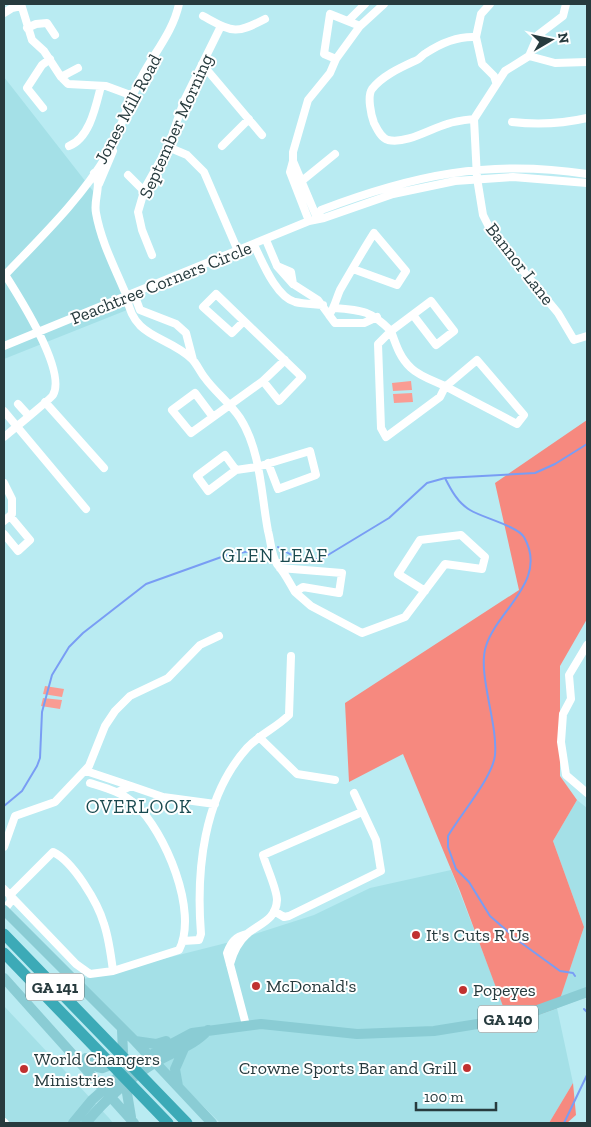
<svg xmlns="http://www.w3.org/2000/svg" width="591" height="1127" viewBox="0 0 591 1127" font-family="'Zilla Slab',serif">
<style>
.built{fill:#a4e0e7}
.green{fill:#f99c93}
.forest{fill:#f6897f}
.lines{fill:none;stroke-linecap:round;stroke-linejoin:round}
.stream{stroke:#799df4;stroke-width:2}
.minor{stroke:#fff;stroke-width:8}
.major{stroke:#8accd4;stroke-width:10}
.highway{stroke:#3caab7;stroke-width:11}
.poi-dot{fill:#c03130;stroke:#fff;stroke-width:2}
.labels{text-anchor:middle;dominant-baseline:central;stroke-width:4;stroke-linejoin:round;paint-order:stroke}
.shield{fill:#fff;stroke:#687678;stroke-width:1}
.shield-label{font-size:16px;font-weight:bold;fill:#273b3e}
.street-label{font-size:18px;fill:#273b3e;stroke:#fff}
.poi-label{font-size:18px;fill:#273b3e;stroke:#fff;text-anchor:start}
.neighbourhood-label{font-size:19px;letter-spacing:1px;fill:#1a4a50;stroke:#fff}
</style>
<rect width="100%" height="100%" fill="#b9ebf2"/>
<!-- built -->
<path class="built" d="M4,77l89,114 7,42 32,75 -128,51z
M577,800l10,8v189l-30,11 16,75 -24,40h-329l-73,-74 -71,-68 154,-39 84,-27 56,-27 81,-18 60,155 46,-18 27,-80 -31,-86z
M4,1006l105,112 4,5h-109z"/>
<!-- green -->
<path class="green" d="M411,381l1,9 -19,1 -1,-8z
M412,393l1,9 -19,1 -1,-9z
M45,686l19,3 -2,8 -19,-3z
M43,698l19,2 -2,9 -19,-3z"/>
<!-- forest -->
<path class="forest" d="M587,420v199l-27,47v110l17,24 -24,41 31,86 -27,81 -47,17 -50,-134 -57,-137 -54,28 -4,-79 174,-113 -24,-107z
M573,1083l3,32 -9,8h-18z"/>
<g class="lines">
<!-- stream -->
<path class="stream" d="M445,478c6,12 13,25 25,32 13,8 47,16 54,27 25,44 -27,73 -38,109 -9,27 12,77 9,109 -2,22 -35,60 -47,81v11l8,22 13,13 21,34 30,26 40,29 13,2 2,3
M278,547c15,10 27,15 45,11l66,-40 38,-35 18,-5 90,-5 20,-9 32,-20
M4,806l18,-15 15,-25 3,-8 2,-46 10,-37 17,-28 14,-14 63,-49 81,-29 36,-6
M584,1009l3,3
M564,1123l23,-48"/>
<!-- minor -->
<path class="minor" d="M21,4l11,36 12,11 17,26 7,7 38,2 27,10
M490,4l-9,10 -5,23 6,27 12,12 2,6
M566,4l-3,12 -25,19 -9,21 -24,15 -31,48 3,59 6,37 9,18 66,80 16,27 13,-4
M4,13l8,-5 9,-2
M203,16c30,16 31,19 62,3
M348,21l17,-17
M360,26l-30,-12 -6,40 12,5 24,-33 24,-22
M27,28l9,-4 11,-1 8,12
M529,56l26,7 32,-1
M202,64l60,71
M61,77l17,-9
M43,108l-16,-20 15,-23 8,-6
M474,119c-9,1 -19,2 -27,5 -17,5 -40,20 -59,16 -7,-2 -11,-11 -14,-17 -3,-8 -7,-27 -2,-34 11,-14 30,-22 45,-29 4,-2 5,-5 9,-7 15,-10 33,-17 50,-16
M512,122c27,3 49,2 75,-4
M69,146c21,-8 27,-41 32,-60
M222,146l27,-27
M168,147l19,8 17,17 34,79
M293,161v-9l15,-52 22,-27 6,-14
M94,173c9,11 -1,26 2,40 5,29 20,57 31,84 6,42 40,38 65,62 5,5 8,13 13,19 10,14 25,25 35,40 21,33 21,76 28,113 3,11 3,24 9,33 8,9 12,18 18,28l8,-5 36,6 3,-20 -62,-5
M128,175l16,16
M303,180l32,-26
M99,184l14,-33
M317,218l4,-8c92,-35 168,-51 266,-36
M309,221l-19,-49 3,-11 24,57
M266,240l11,26 14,6 2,12 25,16 11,15c6,-8 7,-16 11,-25 11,-19 22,-38 34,-57l32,38 -9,14 -44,-16
M254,245c8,16 22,52 41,57 9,2 19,2 28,3
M152,255l-10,-25 -4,-18 7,-24 23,-41 16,-46 37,-75
M277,266l16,18
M4,273c14,22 63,98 49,122 -1,3 -43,37 -49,42
M5,275c35,-37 75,-75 102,-120 14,-24 20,-52 34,-77 13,-25 32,-46 38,-74
M134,294l6,16 36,14 10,9 7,27
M334,308c29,2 37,3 57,23l40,-30 23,30 -18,14 -23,-30
M329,315l6,8h29l13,-6
M4,346l305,-125 15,-3 69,-24 62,-13 58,-4 74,6
M263,381l22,-21
M445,387l-5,10 -54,40 -5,-9 -3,-84 13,-13c5,14 9,27 20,37 8,8 23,13 34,18 24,13 48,25 72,38l7,-9 -47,-55 -32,27
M45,402l59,66
M18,404l10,11
M4,411l82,98
M213,417l-18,-24 -23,17 19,23 72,-52 16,20 23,-24 -86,-83 -13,13 29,26 12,-12
M236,470l-11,-15 -28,21 11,15 28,-21 21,-3 53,-16 6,24 -38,14 -10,-26
M4,483l8,16v15l-8,7
M4,534l14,17 12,-11 -20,-24
M295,592l16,14 51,27 43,-16 40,-53 37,5 3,-12 -24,-22 -41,5 -22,34 27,17
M587,645l-18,30 2,24 -8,15 -2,28 5,33 21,18
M259,737l38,37 38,6
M86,771l45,15
M118,792l13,-6 32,11 52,7
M4,847l11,-31 40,-14 34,-36 16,-40 10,-15 15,-15 38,-18 32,-33 19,-9
M4,889l72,75 14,10 23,-3 66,-21c20,-38 -14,-119 -44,-146 -13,-12 -29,-16 -45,-21
M4,910l7,-9 -1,-6 43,-43c20,9 45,51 51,72 5,15 7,31 9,47
M274,911l10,6 5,-1 92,-45 -5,-31 -22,-47
M183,941l16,-1 2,-6c-5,-63 2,-137 46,-186 13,-14 29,-20 42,-33l2,-59
M230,964c3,-11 8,-22 17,-30 13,-11 29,-14 30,-34 0,-11 -11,-34 -14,-45l99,-43
M246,1025l-19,-72c4,-11 8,-16 20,-19
M4,1122l1,1"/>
<!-- major -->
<path class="major" d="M4,910l131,131 77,82
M4,978l130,145
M135,1041l21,3 10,-3
M86,1058c17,19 22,8 37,-6l-1,-22
M178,1086l-3,-17 10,-23
M131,1117l-4,-24 4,-12
M73,1123l19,-23 27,-24 30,-20 43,-23 69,-9 96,10 77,-3 68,-11 33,-9 52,-19
M86,1123c19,-23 44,-45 70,-61 16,-10 40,-17 52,-32"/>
<!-- highway -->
<path class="highway" d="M4,934l183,189
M4,953l164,170"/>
</g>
<!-- markers -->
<g class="poi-dot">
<circle cx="416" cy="935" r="5"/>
<circle cx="256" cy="986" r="5"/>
<circle cx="463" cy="990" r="5"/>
<circle cx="467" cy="1068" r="5"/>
<circle cx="24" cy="1069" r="5"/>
</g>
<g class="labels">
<!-- shield labels -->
<g class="shield">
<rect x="26" y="973.5" width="58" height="27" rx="4"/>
<rect x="478" y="1005.5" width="60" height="27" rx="4"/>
</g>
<g class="shield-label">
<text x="55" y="987">GA 141</text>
<text x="508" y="1019">GA 140</text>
</g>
<!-- street labels -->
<g class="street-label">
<text transform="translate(128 109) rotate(-62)">Jones Mill Road</text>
<text transform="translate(176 126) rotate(-66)">September Morning</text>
<text transform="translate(520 264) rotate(52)">Bannor Lane</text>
<text transform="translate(161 283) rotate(-22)">Peachtree Corners Circle</text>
</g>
<!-- poi labels -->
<g class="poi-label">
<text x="426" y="935">It's Cuts R Us</text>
<text x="266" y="986">McDonald's</text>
<text x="473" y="990">Popeyes</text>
<text x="34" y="1059">World Changers<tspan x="34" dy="21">Ministries</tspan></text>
<text x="457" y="1068" text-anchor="end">Crowne Sports Bar and Grill</text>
</g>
<!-- neighbourhood labels -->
<g class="neighbourhood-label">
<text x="275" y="555">GLEN LEAF</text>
<text x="139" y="806">OVERLOOK</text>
</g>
</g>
<!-- border -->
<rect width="591" height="1127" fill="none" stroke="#273b3e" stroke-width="10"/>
<!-- north arrow -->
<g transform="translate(551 40) rotate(81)" stroke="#ffffff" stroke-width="4" paint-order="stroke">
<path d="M0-4L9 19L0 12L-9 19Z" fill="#273b3e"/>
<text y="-8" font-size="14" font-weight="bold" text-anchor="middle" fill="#273b3e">N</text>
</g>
<!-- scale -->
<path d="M416 1102v8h80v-8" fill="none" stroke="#273b3e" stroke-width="2.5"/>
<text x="424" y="1102" font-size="15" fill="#273b3e" stroke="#ffffff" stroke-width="4" paint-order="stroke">100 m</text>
</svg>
